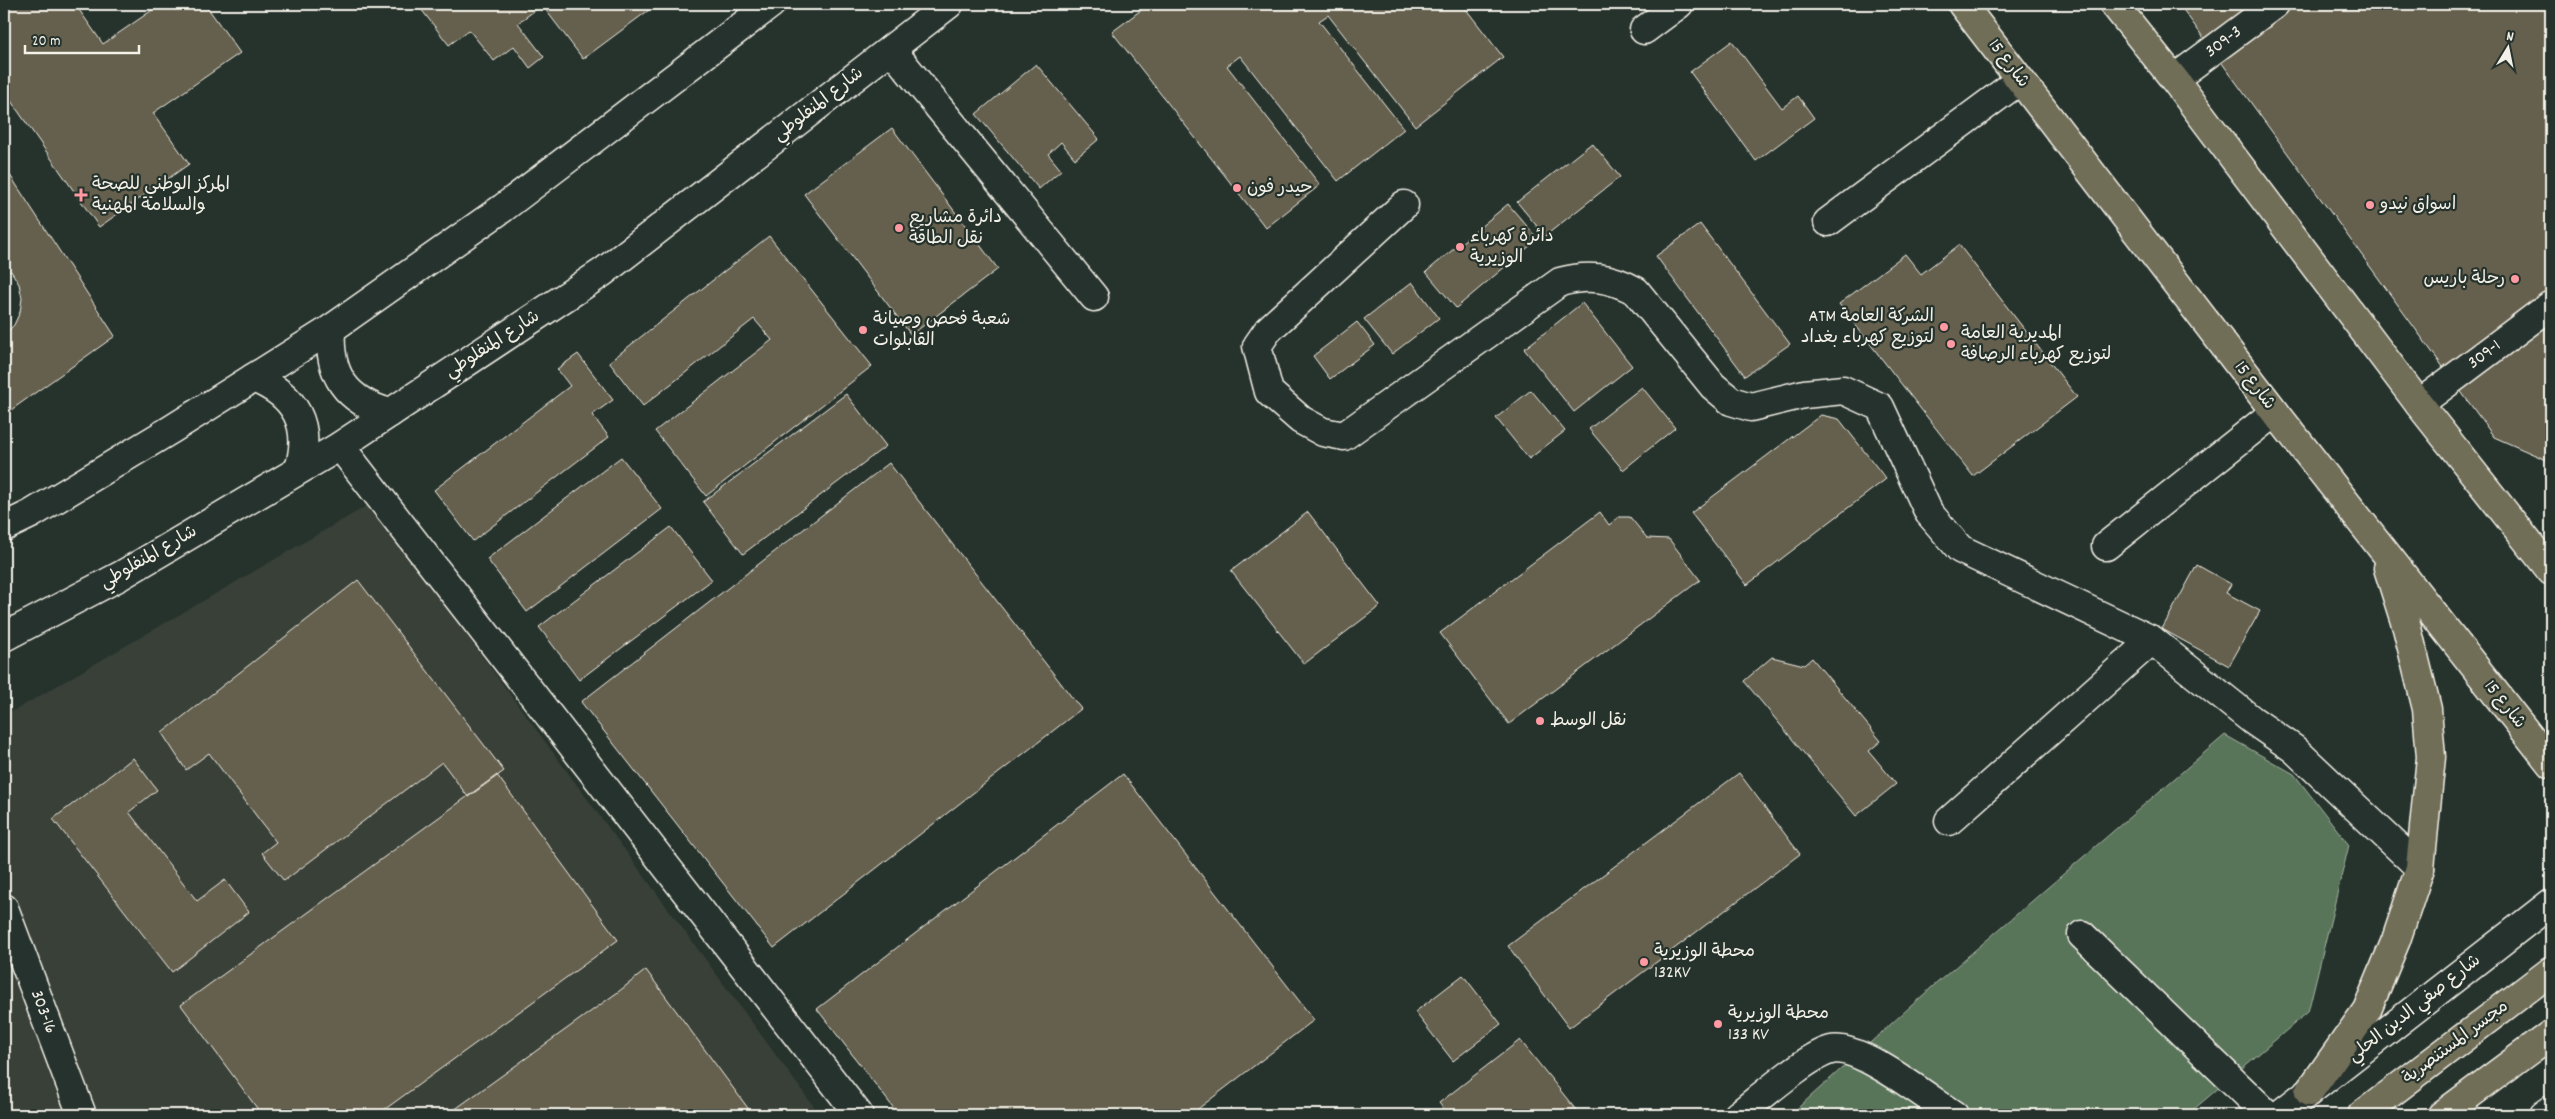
<svg xmlns="http://www.w3.org/2000/svg" width="2555" height="1119" viewBox="0 0 2555 1119" font-family="Dekko,'Playpen Sans Arabic',sans-serif">
<style>
.built{fill:#394037}
.green{fill:#59745a;stroke:#a6b2a1}
.building{fill:#65604e;stroke:#f4f1e8}
.lines{fill:none;stroke-linecap:round;stroke-linejoin:round}
.minor-casing{stroke:#f4f1e8;stroke-width:31}
.major-casing{stroke:#f4f1e8;stroke-width:31}
.minor{stroke:#26332d;stroke-width:28}
.major{stroke:#716e59;stroke-width:28}
.poi-dot{fill:#ff9aa2;stroke:#26332d;stroke-width:2}
.labels{text-anchor:middle;dominant-baseline:central;stroke-width:4.5;stroke-linejoin:round;paint-order:stroke}
.street-label{font-size:18px;fill:#f4f1e8;stroke:#26332d}
.poi-label{font-size:18px;fill:#f4f1e8;stroke:#26332d;text-anchor:start}
</style>
<rect width="100%" height="100%" fill="#26332d"/>
<filter id="ink" filterUnits="userSpaceOnUse"><feTurbulence type="fractalNoise" baseFrequency=".02" numOctaves="2"/><feDisplacementMap in="SourceGraphic" scale="10" xChannelSelector="R" yChannelSelector="G"/><feConvolveMatrix kernelMatrix="1 2 1 2 8 2 1 2 1" color-interpolation-filters="sRGB"/></filter>
<g filter="url(#ink)">
<!-- built -->
<path class="built" d="M370,504l450,611h-816v-401l13,-5z"/>
<!-- green -->
<path class="green" d="M2225,735l69,39 55,71 -41,167 -121,103h-397l141,-127z"/>
<!-- building -->
<path class="building" d="M4,4h71l28,40 58,-40h44l35,49 -87,60 36,51 -90,63 -95,-136z
M417,4h240l-74,55 -41,-54 -24,18 26,34 -14,11 -16,-22 -20,15 -25,-31 -20,15z
M1149,4h313l41,53 -88,69 -87,-111 -9,6 85,108 -66,52 -98,-125 -13,10 93,119 -54,43 -154,-196z
M2179,4h372v458l-57,-25z
M1732,41l50,67 16,-12 16,22 -58,43 -66,-89z
M1036,64l63,75 -24,20 -14,-17 -13,12 13,16 -22,19 -63,-75z
M892,128l106,141 -87,66 -107,-141z
M1592,143l28,34 -75,59 -28,-34z
M4,166l111,170 -111,79v-80l10,-10 6,-13 2,-14 -3,-14 -8,-13 -7,3z
M1508,204l30,35 -82,69 -30,-36z
M1700,224l90,120 -45,32 -89,-120z
M769,236l103,130 -166,130 -51,-65 117,-91 -18,-21 -111,87 -34,-44z
M1959,245l118,152 -104,79 -134,-172 66,-50 16,20z
M1412,282l27,36 -47,36 -28,-35z
M1582,303l50,63 -58,46 -50,-63z
M1357,322l18,23 -45,34 -17,-23z
M578,354l35,46 -21,15 17,22 -136,104 -39,-51 136,-104 -13,-17z
M1642,387l33,41 -52,42 -34,-41z
M1531,390l34,41 -36,28 -33,-41z
M846,394l40,52 -143,108 -40,-52z
M1821,415l18,4 47,60 -139,106 -56,-72z
M621,457l41,52 -135,103 -40,-53z
M889,463l192,246 -307,239 -193,-246z
M1308,512l72,94 -76,58 -73,-93z
M1600,512l9,13 10,-8h11l17,21 22,1 31,41 -191,144 -69,-91z
M671,527l41,53 -133,100 -40,-53z
M2197,565l34,19 -5,9 34,18 -31,55 -67,-37z
M358,580l146,191 -36,26 -26,-35 -158,119 -22,-28 14,-11 -67,-89 -23,17 -24,-37z
M1772,657l32,8 8,-7 69,83 -12,10 27,33 -40,32 -112,-135z
M133,758l24,32 -28,22 68,89 28,-21 24,32 -77,60 -119,-153z
M1739,773l61,81 -231,174 -61,-82z
M1123,774l191,246 -124,95h-291l-82,-106z
M497,775l121,165 -241,175h-115l-81,-110z
M646,970l107,145h-306l171,-123z
M1463,975l38,49 -48,37 -38,-49z
M1520,1040l60,75h-131l-10,-12z"/>
<g class="lines">
<!-- minor casing -->
<g class="minor-casing">
<g id="minor">
<path d="M1644,30l35,-26"/>
<path d="M891,49l203,248"/>
<path id="s1" d="M2174,79l101,-75"/>
<path d="M1404,205l-136,125 -11,16 12,46 32,28 22,12 21,4 216,-154c28,-8 50,-5 76,9l77,95 18,15 20,6 53,-13 39,-4 37,17 49,106 31,36 192,91 100,80 42,29 126,119"/>
<path d="M1828,222l192,-142"/>
<path d="M331,329c-3,46 15,72 59,84"/>
<path d="M253,378c43,17 59,47 46,91"/>
<path id="s2" d="M2419,404l132,-99"/>
<path d="M340,446l519,669"/>
<path d="M4,527l27,-13 141,-85 159,-100 172,-121 268,-204"/>
<path d="M2106,546l169,-134"/>
<path d="M4,637l116,-61 220,-130 263,-174 346,-268"/>
<path d="M1949,821l203,-181"/>
<path id="s3" d="M4,908l78,207"/>
<path d="M2082,935l186,180"/>
<path d="M1738,1115c21,-16 69,-59 93,-65 28,-7 98,49 123,65"/>
<path d="M2279,1115l272,-212"/>
<path d="M2544,1115l7,-5"/>
</g>
</g>
<!-- major casing -->
<g class="major-casing">
<path id="major" d="M1962,4l313,408 276,352
M2114,4l60,75 245,325 132,167
M2309,1092l58,-82 29,-70 24,-72 11,-111 -4,-48 -20,-81 -19,-60
M2362,1115l189,-144
M2442,1115l109,-81"/>
</g>
<!-- minor -->
<use href="#minor" class="minor"/>
<!-- major -->
<use href="#major" class="major"/>
</g>
</g>
<!-- markers -->
<g class="poi-dot">
<circle cx="1237" cy="188" r="5"/>
<path d="M78.5 187.5h5v5h5v5h-5v5h-5v-5h-5v-5h5z"/>
<circle cx="2370" cy="205" r="5"/>
<circle cx="899" cy="228" r="5"/>
<circle cx="1460" cy="247" r="5"/>
<circle cx="2515" cy="279" r="5"/>
<circle cx="1944" cy="327" r="5"/>
<circle cx="863" cy="330" r="5"/>
<circle cx="1951" cy="344" r="5"/>
<circle cx="1540" cy="721" r="5"/>
<circle cx="1644" cy="962" r="5"/>
<circle cx="1718" cy="1024" r="5"/>
</g>
<g class="labels">
<!-- street labels -->
<g class="street-label">
<text stroke="none"><textPath href="#s1" startOffset="62">309-3</textPath></text>
<text transform="translate(2008 64) rotate(53)">شارع 15</text>
<text transform="translate(819 105) rotate(-38)">شارع المنفلوطي</text>
<text transform="translate(493 345) rotate(-33)">شارع المنفلوطي</text>
<text stroke="none"><textPath href="#s2" startOffset="82">309-1</textPath></text>
<text transform="translate(2254 386) rotate(53)">شارع 15</text>
<text transform="translate(149 558) rotate(-30)">شارع المنفلوطي</text>
<text transform="translate(2504 705) rotate(52)">شارع 15</text>
<text transform="translate(2415 1009) rotate(-38)">شارع صفي الدين الحلي</text>
<text stroke="none"><textPath href="#s3" startOffset="111">303-16</textPath></text>
<text transform="translate(2456 1043) rotate(-37)">مجسر المستنصرية</text>
</g>
<!-- poi labels -->
<g class="poi-label">
<text x="92" y="185">المركز الوطني للصحة<tspan x="92" dy="21">والسلامة المهنية</tspan></text>
<text x="1247" y="188">حيدر فون</text>
<text x="2380" y="205">اسواق نيدو</text>
<text x="909" y="218">دائرة مشاريع<tspan x="909" dy="21">نقل الطاقة</tspan></text>
<text x="1470" y="237">دائرة كهرباء<tspan x="1470" dy="21">الوزيرية</tspan></text>
<text x="2505" y="279" text-anchor="end">رحلة باريس</text>
<text x="1934" y="317" text-anchor="end">ATM الشركة العامة<tspan x="1934" dy="21">لتوزيع كهرباء بغداد</tspan></text>
<text x="873" y="320">شعبة فحص وصيانة<tspan x="873" dy="21">القابلوات</tspan></text>
<text x="1961" y="334">المديرية العامة<tspan x="1961" dy="21">لتوزيع كهرباء الرصافة</tspan></text>
<text x="1550" y="721">نقل الوسط</text>
<text x="1654" y="952">محطة الوزيرية<tspan x="1654" dy="21">132KV</tspan></text>
<text x="1728" y="1014">محطة الوزيرية<tspan x="1728" dy="21">133 KV</tspan></text>
</g>
</g>
<!-- margin -->
<rect width="2555" height="1119" fill="none" stroke="#26332d" stroke-width="20"/>
<rect x="10" y="10" width="2535" height="1099" fill="none" stroke="#f4f1e8" stroke-width="2" filter="url(#ink)"/>
<!-- north arrow -->
<g transform="translate(2508 48) rotate(10)" stroke="#26332d" stroke-width="4" paint-order="stroke">
<path d="M0-4L9 19L0 12L-9 19Z" fill="#f4f1e8"/>
<text y="-8" font-size="14" font-weight="bold" text-anchor="middle" fill="#f4f1e8">N</text>
</g>
<!-- scale -->
<path d="M25 45v8h114v-8" fill="none" stroke="#f4f1e8" stroke-width="2.5"/>
<text x="32" y="45" font-size="15" fill="#f4f1e8" stroke="#26332d" stroke-width="4" paint-order="stroke">20 m</text>
</svg>
